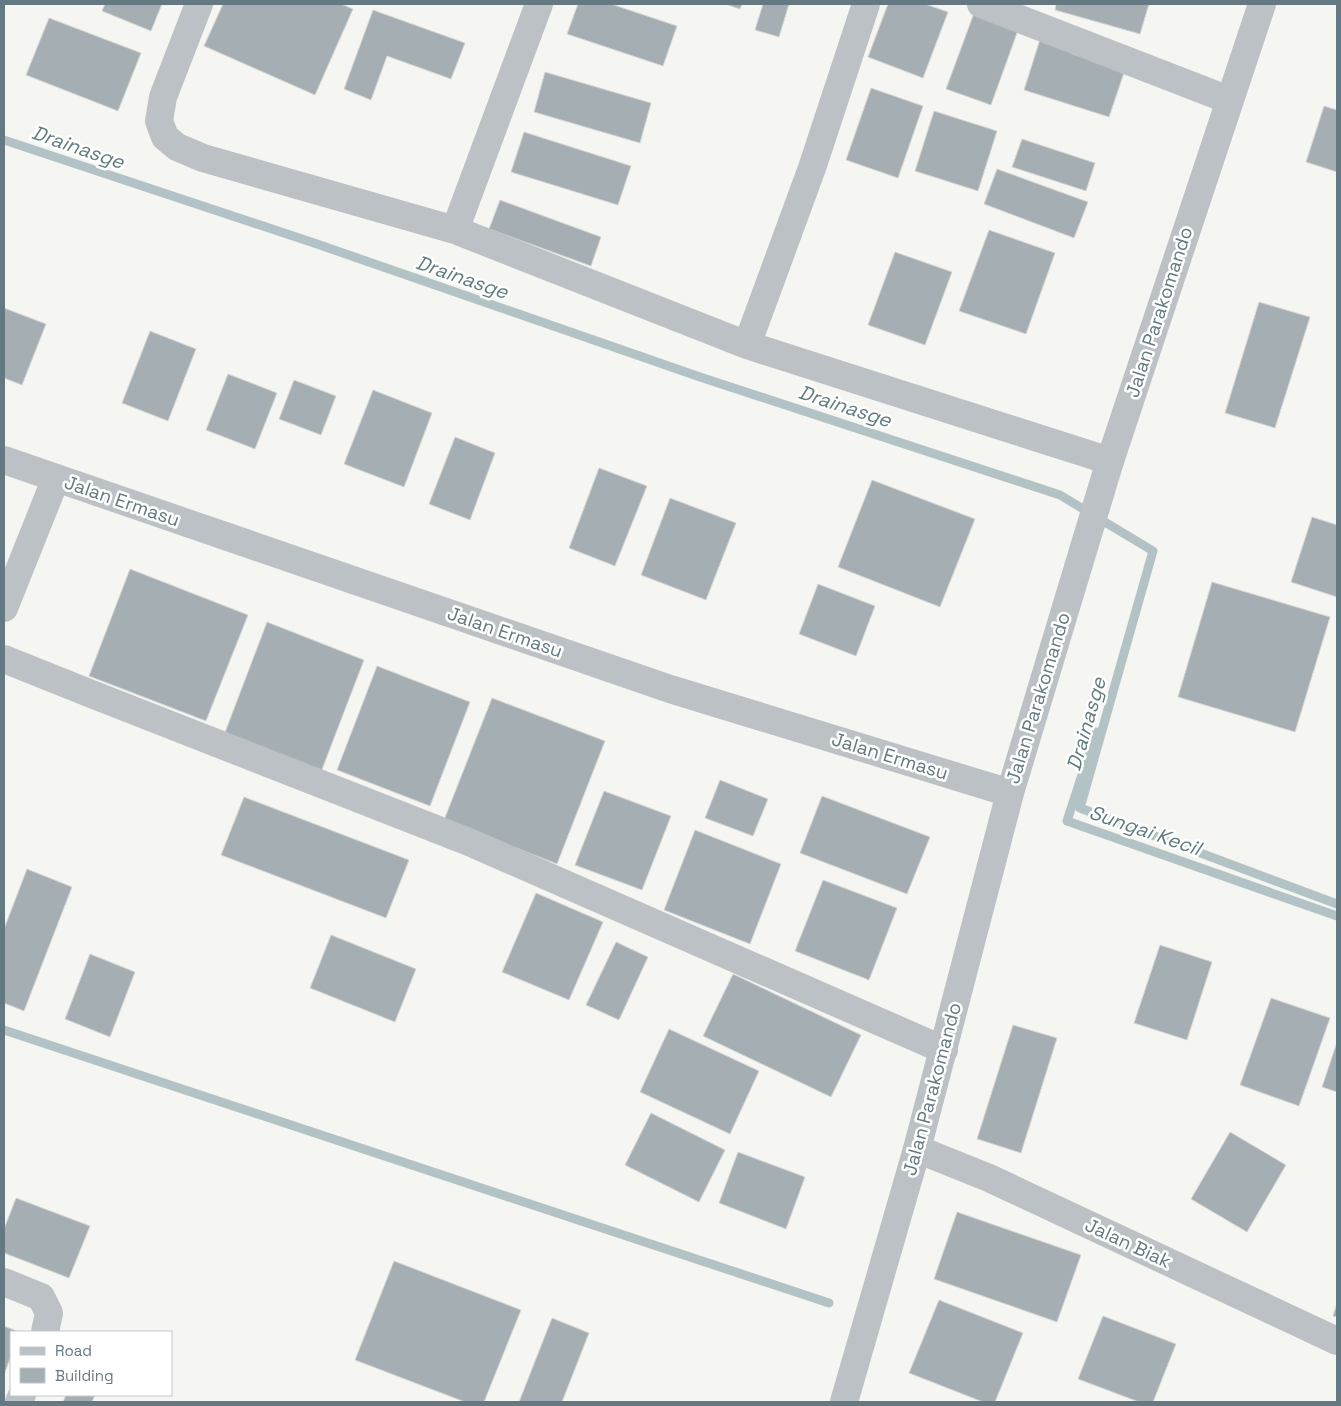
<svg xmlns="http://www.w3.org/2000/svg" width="1341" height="1406" viewBox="0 0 1341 1406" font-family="'Space Grotesk',sans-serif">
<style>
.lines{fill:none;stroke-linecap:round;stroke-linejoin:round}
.stream{stroke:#b3c3c5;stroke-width:9}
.building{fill:#a5afb3;stroke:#d6d6d4}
.minor{stroke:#bbc1c4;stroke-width:28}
.tertiary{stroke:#bbc1c4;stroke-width:28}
.labels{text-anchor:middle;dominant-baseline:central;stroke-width:5;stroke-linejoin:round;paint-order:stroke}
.street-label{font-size:19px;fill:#647982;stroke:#fff}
.water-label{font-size:20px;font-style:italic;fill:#607b7f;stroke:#fff}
</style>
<rect width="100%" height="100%" fill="#f5f5f1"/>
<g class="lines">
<!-- stream -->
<path class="stream" d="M4,140l313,104 383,133 360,118 93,56 -73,257 257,96
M1096,732l-29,89 270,95
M4,1030l825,273"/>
</g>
<!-- building -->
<path class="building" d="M105,4h57l-11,27 -49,-20z
M223,4h118l12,5 -38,86 -111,-49z
M578,4h33l66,22 -14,40 -96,-32z
M725,4h17l-2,5z
M763,4h26l-10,33 -24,-7z
M888,4h37l23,8 -25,66 -55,-21z
M1056,4h93l-9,30 -85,-24z
M977,5l44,17 -30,83 -45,-16z
M373,10l92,33 -14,36 -64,-23 -16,44 -27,-11z
M49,18l92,35 -23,58 -92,-36z
M1042,33l86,28 -19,56 -85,-27z
M545,72l106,31 -11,40 -106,-31z
M871,88l52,18 -25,72 -52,-18z
M1324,106l13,4v62l-31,-10z
M934,111l63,20 -19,60 -63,-20z
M524,132l107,34 -13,39 -107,-33z
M1022,139l73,24 -9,28 -74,-24z
M997,169l91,33 -14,36 -90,-34z
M500,200l101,37 -10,29 -102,-37z
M989,230l66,23 -29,81 -67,-23z
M895,252l57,20 -27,73 -57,-20z
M1259,302l51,15 -35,111 -50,-15z
M4,308l42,16 -24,61 -18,-7z
M150,331l46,18 -28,72 -46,-18z
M228,374l49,19 -22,56 -49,-19z
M294,380l42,16 -15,39 -42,-16z
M373,390l59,23 -28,74 -60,-23z
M455,437l40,16 -25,67 -41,-16z
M599,468l48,18 -32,80 -46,-18z
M872,480l103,39 -35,88 -102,-40z
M670,498l66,25 -30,77 -65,-25z
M1312,517l25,8v72l-46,-15z
M130,569l118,46 -42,106 -117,-45z
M1212,582l118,35 -35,115 -117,-35z
M818,584l57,22 -19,50 -57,-22z
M267,622l97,38 -43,112 -97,-37z
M377,666l93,36 -40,104 -93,-36z
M492,698l113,43 -48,123 -113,-44z
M720,780l48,19 -15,37 -48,-18z
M604,791l67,25 -29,74 -67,-25z
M822,796l108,41 -23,57 -107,-41z
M244,797l165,63 -23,58 -165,-63z
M695,830l86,34 -31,80 -86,-34z
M27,869l45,18 -48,124 -20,-8v-74z
M823,880l74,28 -28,72 -74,-29z
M536,893l67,29 -34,78 -67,-28z
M331,935l85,34 -21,53 -85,-34z
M616,942l32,15 -29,63 -33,-15z
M1160,945l52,17 -25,78 -53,-17z
M90,954l45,18 -25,65 -45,-18z
M733,974l128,61 -30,62 -128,-61z
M1271,998l59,20 -31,88 -59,-21z
M1013,1025l44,13 -36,115 -44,-14z
M669,1029l90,42 -29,63 -90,-42z
M1337,1042v50l-15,-5z
M651,1113l74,37 -26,52 -74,-37z
M1230,1132l56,33 -39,67 -56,-33z
M738,1152l67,25 -19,52 -67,-26z
M16,1198l74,28 -21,52 -65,-25v-24z
M957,1212l124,43 -24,67 -123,-43z
M394,1261l127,49 -37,92h-19l-110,-42z
M939,1300l84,33 -28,69h-12l-74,-29z
M1337,1303v14l-4,-1z
M1103,1316l73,28 -23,58h-14l-61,-23z
M552,1318l37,15 -27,69h-43z
M4,1326l15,6h-8v24l-7,19z
M66,1395h29l-3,7h-29z"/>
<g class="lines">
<!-- minor -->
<path class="minor" d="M199,4l-36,93 -4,24 6,16 12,10 26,11 252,72 292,115 363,116
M981,4l248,96
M455,230l84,-226
M747,345l65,-177 54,-164
M4,608l52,-130
M4,659l90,36 375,147 475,208
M917,1149l72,29 348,163
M4,1282l37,15 8,16 -4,19
M19,1402l3,-7"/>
<!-- tertiary -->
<path class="tertiary" d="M4,460l666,229 340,104
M844,1402l73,-253 93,-356 100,-332 152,-457"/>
</g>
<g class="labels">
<!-- street labels -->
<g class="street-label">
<text transform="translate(1159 312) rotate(-72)">Jalan Parakomando</text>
<text transform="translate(122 501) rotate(19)">Jalan Ermasu</text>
<text transform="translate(505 632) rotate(19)">Jalan Ermasu</text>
<text transform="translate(1038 698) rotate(-73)">Jalan Parakomando</text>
<text transform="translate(890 756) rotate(17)">Jalan Ermasu</text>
<text transform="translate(932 1089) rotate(-75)">Jalan Parakomando</text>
<text transform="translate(1128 1243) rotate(25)">Jalan Biak</text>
</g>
<!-- water labels -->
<g class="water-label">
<text transform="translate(78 147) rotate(19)">Drainasge</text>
<text transform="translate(462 277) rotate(19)">Drainasge</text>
<text transform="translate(845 406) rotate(18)">Drainasge</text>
<text transform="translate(1086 724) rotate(-74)">Drainasge</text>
<text transform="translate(1145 830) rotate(19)">Sungai Kecil</text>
</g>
</g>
<!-- border -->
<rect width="1341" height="1406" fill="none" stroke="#647982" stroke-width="10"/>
<!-- legend -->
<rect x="10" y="1331" width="162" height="65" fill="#ffffff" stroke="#c1c9cd"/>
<rect x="20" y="1347" width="25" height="8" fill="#bbc1c4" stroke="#c1c9cd"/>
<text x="55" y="1356" font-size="15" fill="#647982">Road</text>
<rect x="20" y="1368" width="25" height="15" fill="#a5afb3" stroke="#c1c9cd"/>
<text x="55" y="1381" font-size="15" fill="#647982">Building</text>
</svg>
